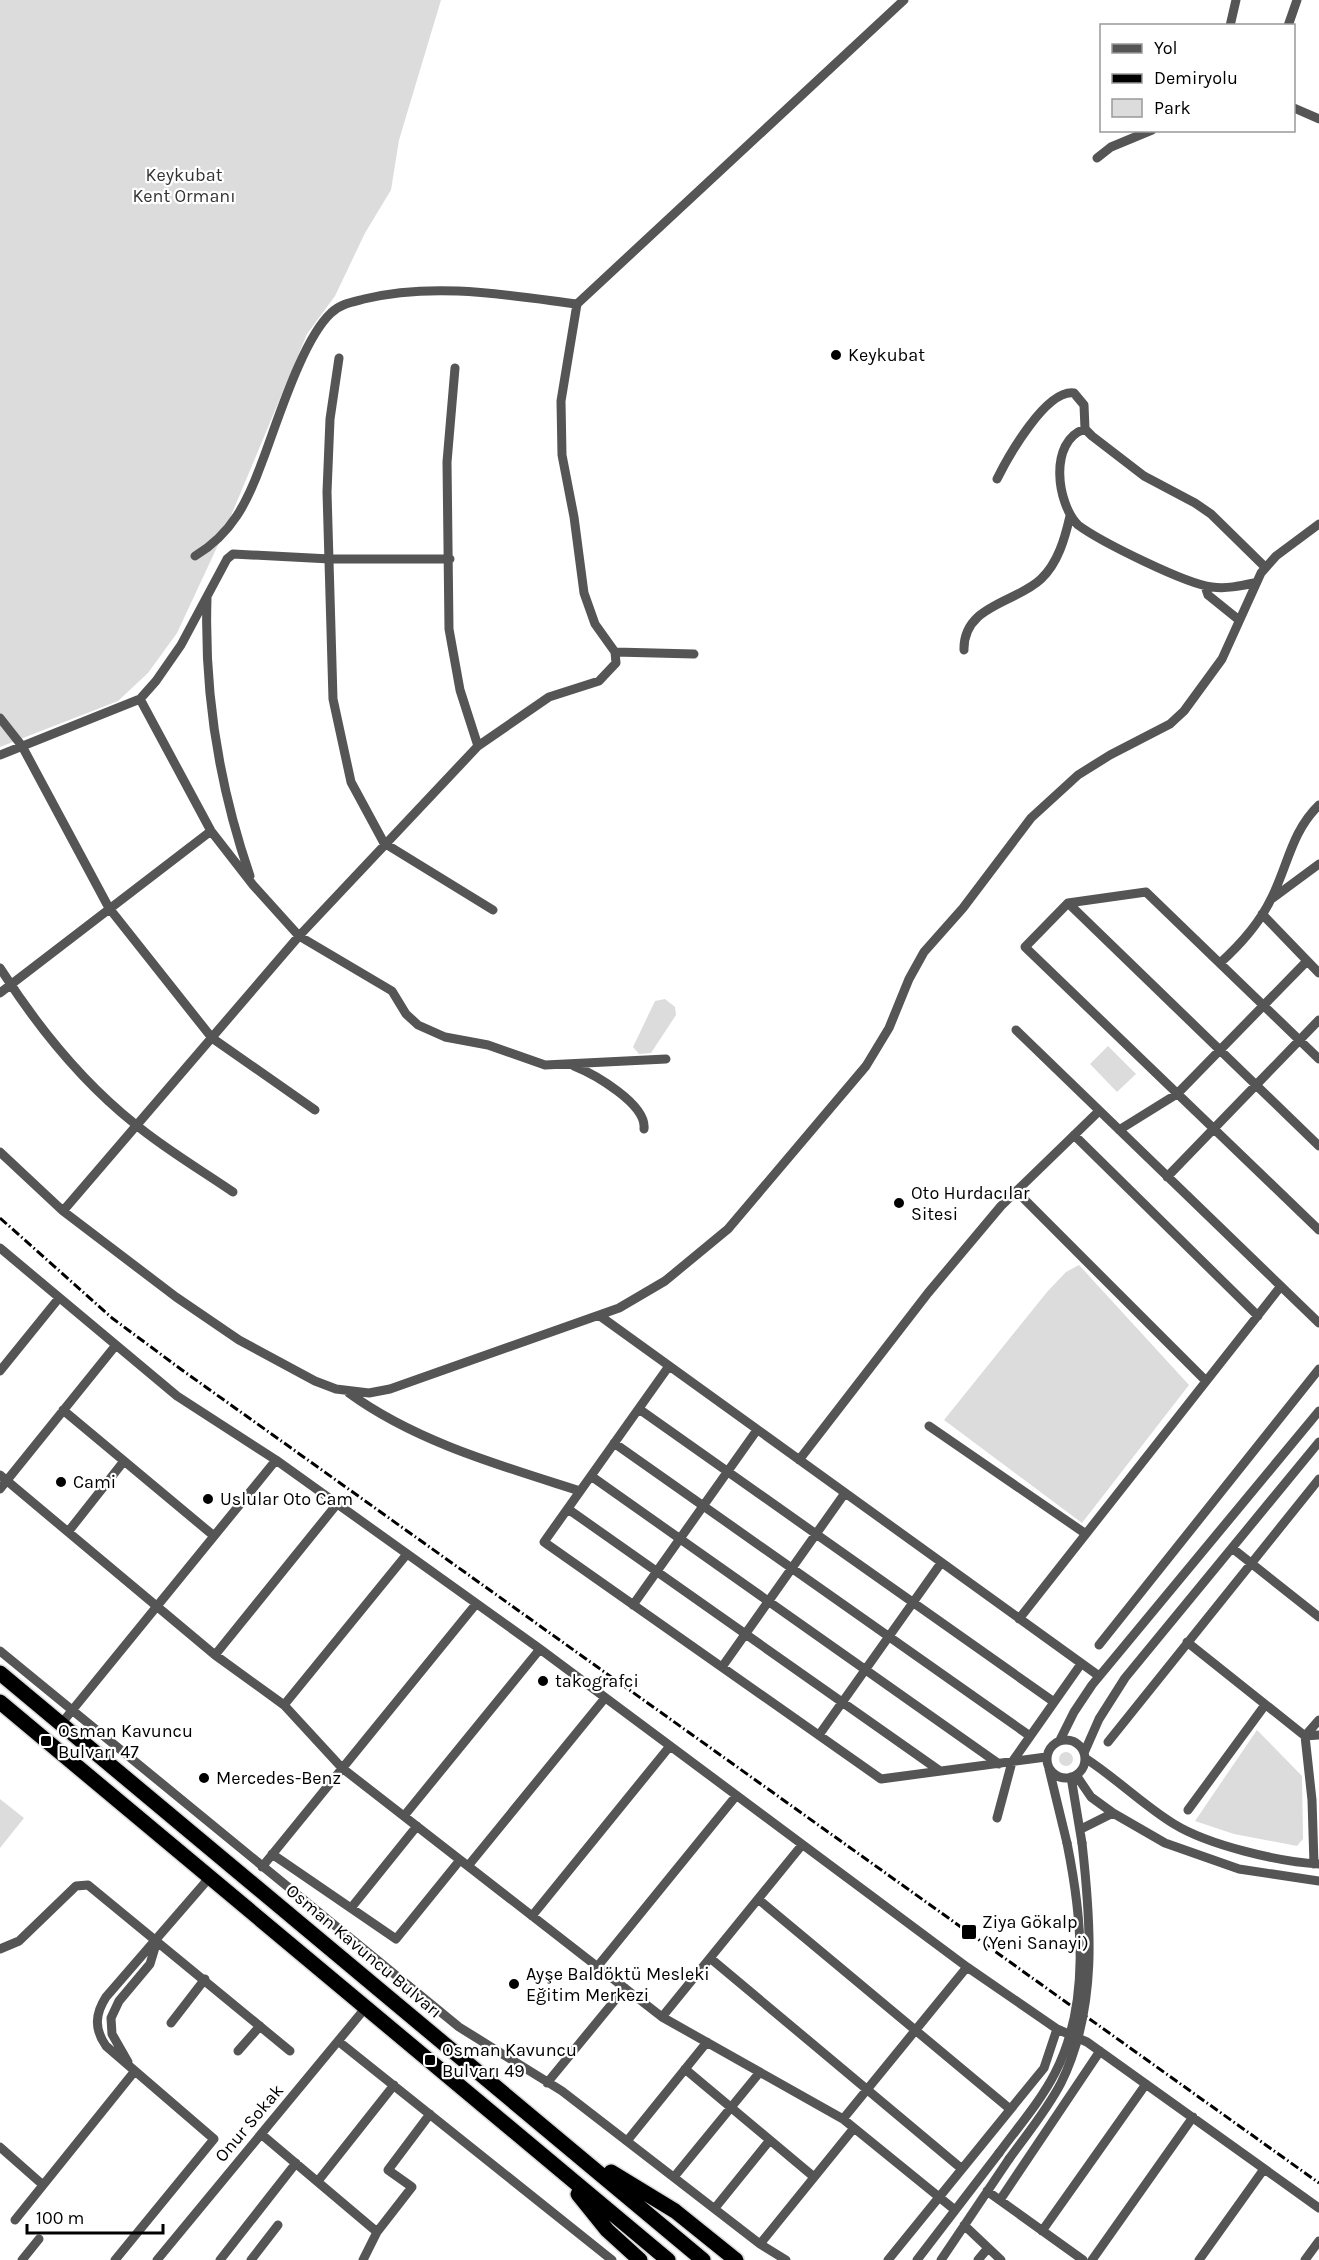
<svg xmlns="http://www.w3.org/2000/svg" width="1319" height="2260" viewBox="0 0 1319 2260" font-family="Karla,sans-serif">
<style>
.green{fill:#dcdcdc}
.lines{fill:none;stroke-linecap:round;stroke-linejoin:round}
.highway-casing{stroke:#dbdbdb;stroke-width:18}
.minor{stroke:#555;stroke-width:9}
.highway{stroke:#000;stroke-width:15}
.rail{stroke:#000;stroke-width:3;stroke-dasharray:9 3 1.5 3;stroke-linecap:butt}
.minor-bridge{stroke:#555;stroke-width:9}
.poi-dot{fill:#000;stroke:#fff;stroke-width:2}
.labels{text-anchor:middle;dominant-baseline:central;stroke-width:4.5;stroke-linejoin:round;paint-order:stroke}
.park-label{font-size:18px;fill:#333;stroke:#fff}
.poi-label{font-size:18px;fill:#000;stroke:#fff;text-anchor:start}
.street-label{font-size:18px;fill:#000;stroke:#fff}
</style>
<rect width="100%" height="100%" fill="#fff"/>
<!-- green -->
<path class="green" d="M0,0h441l-42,140 -8,50 -26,43 -30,63 -28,38 -82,196 -48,103 -29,40 -30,28 -118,46z
M665,999l10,8 1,8 -25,38 -12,1 -6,-7 22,-46z
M1108,1046l28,28 -19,18 -27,-28z
M1079,1265l110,120 -107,138 -138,-103 103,-128 19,-20z
M1257,1730l45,46 1,63 -6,7 -63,-12 -39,-13z
M1059 1759a7 7 0 1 1 14 0a7 7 0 1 1-14 0Z
M0,1799l24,19 -24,30z"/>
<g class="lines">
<!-- highway casing -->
<g class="highway-casing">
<path id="highway" d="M0,1673l703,587
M0,1702l668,558
M611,2172l64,39 61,49
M578,2194l29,36 33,30"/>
</g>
<!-- minor -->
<path class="minor" d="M1230,26l6,-26
M1288,26l9,-26
M1294,108l25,11
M1097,158l14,-11 41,-17
M339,358l-9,61 -3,73 6,207 18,83 33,61 109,67
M455,368l-8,94 2,167 11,61 18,56
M1085,429c-37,12 -28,75 -7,96 23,17 108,59 134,62 14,2 28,-1 42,-4
M997,479c11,-22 49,-90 77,-86l10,12 1,24 7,7 52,40 51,27 16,11 54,53
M195,556c37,-22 53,-55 67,-94 15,-39 40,-122 69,-149 9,-9 21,-11 33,-14 71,-17 142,-4 213,5l327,-304
M1205,586l3,9 31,25
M207,598c-3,95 12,188 43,278
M964,650c-1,-45 52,-47 77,-71 17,-16 24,-41 29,-63
M615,652l79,2
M140,699l71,132 42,54 46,51 93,55 14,23 12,11 27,12 43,8 57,20 121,-6
M0,718l22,28 87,162 103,130 103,72
M0,755l140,-56 16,-18 25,-36 46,-86 6,-5 97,5h120
M1273,898l46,-34
M1068,903l251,243
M1262,914l57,59
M1220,963c21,-19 39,-39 51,-64 17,-33 20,-67 48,-94
M0,968c37,58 81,113 135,156 30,25 66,46 98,68
M0,993l211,-162
M1016,1030l303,293
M1319,1059l-173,-167 -78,11 -43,44 294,283
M574,1066c20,8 73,38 70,63
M1119,1130l58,-36 130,-133
M1074,1135l184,181
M0,1152l63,59 113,86 63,43 76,41 21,8 33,4 21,-4 229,-81 46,-27 63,-52 138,-163 23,-38 20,-49 15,-27 39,-44 68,-90 47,-43 32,-20 60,-31 14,-13 38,-52 39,-86 15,-17 43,-32
M1167,1177l152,-157
M1016,1191l190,190
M63,1211l236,-275 179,-190 71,-49 50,-16 17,-18 -1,-11 -20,-28 -11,-31 -10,-76 -12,-62 -1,-54 16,-97
M0,1248l177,148 99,64 264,189 427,318 90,62 30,13 232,166
M600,1316l499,360
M669,1366l-125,176 337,237 165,-22
M0,1371l59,-73
M349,1393c67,49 153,73 231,98
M639,1409l415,293
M63,1410l151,126
M929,1426l157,108
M614,1443l416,293
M799,1460l129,-167 73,-87 98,-95
M0,1475l215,180 69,50 58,63 320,249 181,102 112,91
M591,1476l408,288
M0,1489l116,-144
M568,1509l372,262
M68,1532l56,-71
M1232,1548l87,69
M633,1605l124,-175
M1019,1619l262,-333
M1187,1642l118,94 14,-1
M1099,1645l220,-276
M0,1651l459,376 103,64 198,153 26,16
M215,1655l122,-151
M722,1667l123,-174
M284,1705l123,-151
M61,1724l215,-264
M819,1735l122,-172
M1047 1759a19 19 0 1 1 38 0a19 19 0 1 1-38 0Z
M1060,1740l14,-28 18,-27 227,-274
M1108,1742l211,-263
M1084,1753l15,-34 26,-41 194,-236
M1085,1758c31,20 58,47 89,66 34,21 105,38 145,40
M1049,1769l18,74
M1076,1775l15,22 22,16 52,30 74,26 80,12
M1071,1777l11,66
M1188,1810l77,-105
M404,1816l136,-167
M997,1818l15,-56 69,-98
M1081,1829l32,-16
M272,1854l124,85 64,-79
M1314,1864l-2,-64 -7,-64 14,-16
M468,1866l137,-168
M262,1867l214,-263
M758,1899l252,210
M351,1908l66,-82
M532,1916l138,-170
M0,1949l19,-8 57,-55 12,-1 202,166
M710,1958l252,211
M597,1967l139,-171
M662,2017l140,-172
M171,2023l34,-44
M338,2041l274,219
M238,2051l22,-25
M128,2062l-16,-28 -1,-16 8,-17 31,-37 7,-23
M685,2069l129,108
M547,2083l78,-95
M843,2119l124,-152
M261,2134l116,98
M627,2141l80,-99
M0,2147l43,38
M674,2177l86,-105
M318,2181l76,-96
M987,2191l96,69
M1000,2200l100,-149
M715,2208l55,-68
M15,2220l119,-148
M964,2225l37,35
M1042,2231l104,-147
M760,2244l94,-116
M22,2260l17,-21
M115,2260l99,-121 -108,-93c-12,-17 -11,-32 0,-49l104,-120
M157,2260l210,-254
M220,2260l76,-97
M251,2260l27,-35
M363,2260l14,-28 35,-45 -24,-17 42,-56
M888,2260l156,-192 13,-39
M917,2260l82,-107
M941,2260l68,-101
M978,2260l10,-12
M1092,2260l101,-143
M1199,2260l65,-91
M1305,2260l14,-19"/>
<!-- highway -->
<use href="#highway" class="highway"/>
<!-- rail -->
<path class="rail" d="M0,1218l112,100 70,52 1137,813"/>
<!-- minor-bridge -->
<path class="minor-bridge" d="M999,2153c19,-26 41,-51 56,-80 36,-70 27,-156 12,-230
M1009,2159c18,-25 38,-49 52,-76 37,-75 30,-160 21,-240"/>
</g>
<!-- markers -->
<g class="poi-dot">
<circle cx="836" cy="355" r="6"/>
<circle cx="899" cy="1203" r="6"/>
<circle cx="61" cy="1482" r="6"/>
<circle cx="208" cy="1499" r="6"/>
<circle cx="543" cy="1681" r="6"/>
<rect x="40" y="1735" width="12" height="12" rx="3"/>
<circle cx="204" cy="1778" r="6"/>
<rect x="961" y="1924" width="16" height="16" rx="3"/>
<circle cx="514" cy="1984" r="6"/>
<rect x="424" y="2054" width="12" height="12" rx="3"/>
</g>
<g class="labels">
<!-- park labels -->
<g class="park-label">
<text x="184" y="175">Keykubat<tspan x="184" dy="21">Kent Ormanı</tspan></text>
</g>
<!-- poi labels -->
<g class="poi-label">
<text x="848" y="355">Keykubat</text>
<text x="911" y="1193">Oto Hurdacılar<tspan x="911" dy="21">Sitesi</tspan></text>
<text x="73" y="1482">Cami</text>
<text x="220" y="1499">Uslular Oto Cam</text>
<text x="555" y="1681">takografci</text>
<text x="58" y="1731">Osman Kavuncu<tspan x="58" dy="21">Bulvarı 47</tspan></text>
<text x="216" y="1778">Mercedes-Benz</text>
<text x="982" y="1922">Ziya Gökalp<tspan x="982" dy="21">(Yeni Sanayi)</tspan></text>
<text x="526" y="1974">Ayşe Baldöktü Mesleki<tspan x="526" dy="21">Eğitim Merkezi</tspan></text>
<text x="442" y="2050">Osman Kavuncu<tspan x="442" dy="21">Bulvarı 49</tspan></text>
</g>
<!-- street labels -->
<g class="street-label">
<text transform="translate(364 1951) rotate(40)">Osman Kavuncu Bulvarı</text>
<text transform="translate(249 2123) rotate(-50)">Onur Sokak</text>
</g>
</g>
<!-- legend -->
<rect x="1100" y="24" width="195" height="108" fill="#ffffff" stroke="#999999" stroke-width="1.5"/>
<rect x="1112" y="44" width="30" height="9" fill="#555555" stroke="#999999" stroke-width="1.5"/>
<text x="1154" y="54" font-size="18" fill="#000000">Yol</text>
<rect x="1112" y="74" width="30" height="9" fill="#000000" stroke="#999999" stroke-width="1.5"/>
<text x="1154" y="84" font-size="18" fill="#000000">Demiryolu</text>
<rect x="1112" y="99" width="30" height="18" fill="#dcdcdc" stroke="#999999" stroke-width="1.5"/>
<text x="1154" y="114" font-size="18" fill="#000000">Park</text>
<!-- scale -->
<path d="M27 2224v9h136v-9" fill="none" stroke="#000000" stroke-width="3"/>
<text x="36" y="2224" font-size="18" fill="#000000" stroke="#ffffff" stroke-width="4.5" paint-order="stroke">100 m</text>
</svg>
